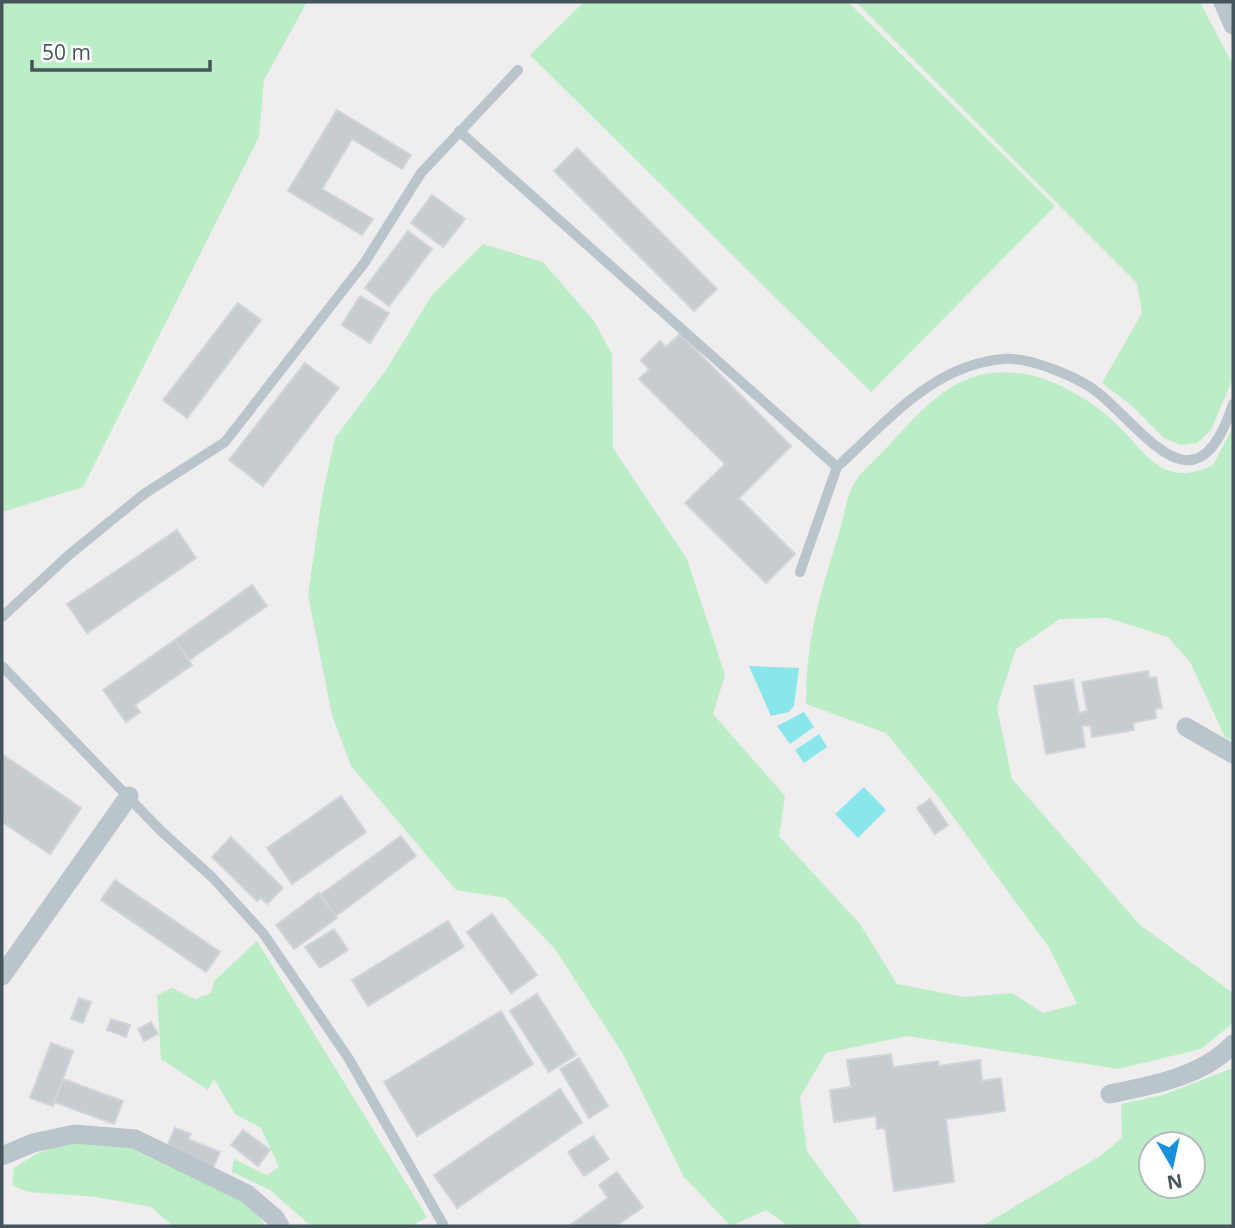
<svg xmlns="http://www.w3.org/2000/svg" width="1235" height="1228" viewBox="0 0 1235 1228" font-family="'Open Sans',sans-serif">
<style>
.green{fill:#bbeec6;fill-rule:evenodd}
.water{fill:#89e7eb}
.building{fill:#c7ccd0;stroke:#d1d5d9;stroke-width:2}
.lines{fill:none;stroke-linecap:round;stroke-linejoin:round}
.lane{stroke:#b9c5cb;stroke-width:10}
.street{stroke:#b9c5cb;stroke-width:19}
</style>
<rect width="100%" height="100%" fill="#f0edee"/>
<!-- green -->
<path class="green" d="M2,2h305l-43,78 -5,57 -176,350 -81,25z
M584,2h264l207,204 -184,186 -341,-337z
M856,2h344l33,63v313l-22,52 -14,13 -16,2 -17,-7 -33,-33 -29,-22 40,-70 -5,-30z
M483,244l60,18 51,59 18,33 1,94 74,111 38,116 -12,39 72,82 -6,40 81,88 37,60 67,13 48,-4 31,20 34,-9 -29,-58 -108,-147 -54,-66 -80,-29c0,-68 14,-108 33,-171 5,-15 7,-37 16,-51 9,-14 25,-26 36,-39 41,-44 72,-81 139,-68 27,6 58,24 79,42 36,31 50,74 104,48l20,-38v314l-8,-4 -35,-75 -22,-25 -60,-19 -48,1 -44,30 -19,58 15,72 128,146 93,68v30l-32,26 -83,20 -211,-33 -81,17 -26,44 7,54 55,75h-74l-22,-16 -35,16 -47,-49 -61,-123 -68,-105 -49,-51 -50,-8 -105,-124 -19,-51 -24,-120 14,-98 13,-59 51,-68 46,-75z
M257,941l170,276 -15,9h-101l-41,-36 -38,-18 2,-13 33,16 12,-8 -18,-39 -26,-14 -21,-35 -6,11 -47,-31 -4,-64 15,-7 23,11 16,-6 3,-12z
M1233,1068v158h-251l118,-70 22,-18 -1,-34 42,-9zM1151,1144h42v42h-42z
M73,1140l62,7 115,58 16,21h-93l-22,-19 -55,-10 -68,-5 -16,-7 2,-17 22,-14z"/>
<!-- water -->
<path class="water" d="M749,666l50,2 -5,38 -5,6 -18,4z
M804,712l10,15 -24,17 -13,-18z
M819,734l8,13 -23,16 -9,-13z
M864,787l22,23 -28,28 -23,-24z"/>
<!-- building -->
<path class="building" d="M337,110l74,45 -9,14 -50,-30 -30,50 51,30 -11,16 -74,-44z
M577,148l140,141 -23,22 -140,-140z
M432,195l33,24 -22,28 -32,-24z
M408,231l24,18 -43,57 -24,-18z
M360,296l29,17 -19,30 -28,-18z
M238,303l23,17 -74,98 -24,-18z
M680,334l111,112 -52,52 56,56 -29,29 -81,-80 40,-39 -86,-85 10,-10 -8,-9 19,-19 6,6z
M305,363l34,25 -76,98 -34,-26z
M177,530l19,28 -109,75 -20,-29z
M252,585l15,21 -78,54 -14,-20z
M175,640l17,25 -57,40 5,7 -14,10 -23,-32z
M1148,671l1,7 7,-1 6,31 -7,1 1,9 -23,5 1,7 -42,7 -2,-12 -8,1 3,21 -39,7 -12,-68 39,-6 6,33 8,-2 -5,-29z
M2,754l79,54 -31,46 -48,-32z
M341,796l25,36 -74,52 -25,-36z
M930,799l18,26 -13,9 -18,-26z
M401,836l15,20 -80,60 -16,-21z
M231,837l52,51 -16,16 -6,-6 -4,3 -45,-44z
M115,880l105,72 -14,20 -105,-72z
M319,893l18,25 -43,31 -18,-24z
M492,914l45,61 -26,18 -44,-61z
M448,921l16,26 -96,59 -16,-26z
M334,929l14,21 -28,18 -15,-21z
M537,994l39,61 -27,17 -39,-61z
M79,998l12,4 -8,21 -12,-4z
M501,1011l32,53 -116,72 -33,-54z
M111,1019l19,6 -4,12 -19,-7z
M151,1022l7,12 -14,7 -6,-12z
M51,1043l22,8 -20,55 -23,-8z
M891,1054l2,13 45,-6 1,5 41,-6 2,21 19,-3 4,33 -59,8 8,63 -60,9 -9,-63 -8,1 -1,-13 -42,6 -4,-32 21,-3 -4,-27z
M579,1058l29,48 -19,12 -29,-49z
M63,1079l60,22 -9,23 -60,-22z
M560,1089l22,33 -125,86 -23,-33z
M175,1128l16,6 -3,5 32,13 -7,16 -47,-19z
M243,1130l27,20 -12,16 -27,-21z
M593,1136l16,23 -25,17 -16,-24z
M617,1172l26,35 -27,19h-47l39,-28 -9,-13z"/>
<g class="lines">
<!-- lane -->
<path class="lane" d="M459,131l378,336c49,-44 96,-103 167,-108 26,-2 78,19 98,37 49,43 96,116 131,8
M800,572l37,-105
M2,617l68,-63 74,-60 81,-52 140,-180 56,-89 97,-103
M2,666l159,165 51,46 51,56 86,126 95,167"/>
<!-- street -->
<path class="street" d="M1223,2l10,23
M1186,727l47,27
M2,976l127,-180
M1110,1094c42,-9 92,-17 123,-50
M2,1156l31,-13 41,-9 61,5 112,55 28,24 5,8"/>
</g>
<!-- border -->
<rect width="1235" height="1228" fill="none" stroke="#46545b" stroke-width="7"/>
<!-- north arrow -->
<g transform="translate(1172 1165) rotate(171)"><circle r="33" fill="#ffffff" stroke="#b5bbbd" stroke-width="2"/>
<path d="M0-5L12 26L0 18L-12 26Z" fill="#1a90dd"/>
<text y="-10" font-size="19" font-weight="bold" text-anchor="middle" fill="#46545b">N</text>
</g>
<!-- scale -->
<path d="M32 60v10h178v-10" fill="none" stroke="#46545b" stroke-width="3.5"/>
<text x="42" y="60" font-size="21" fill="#46545b" stroke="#ffffff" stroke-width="5" paint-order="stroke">50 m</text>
</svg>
